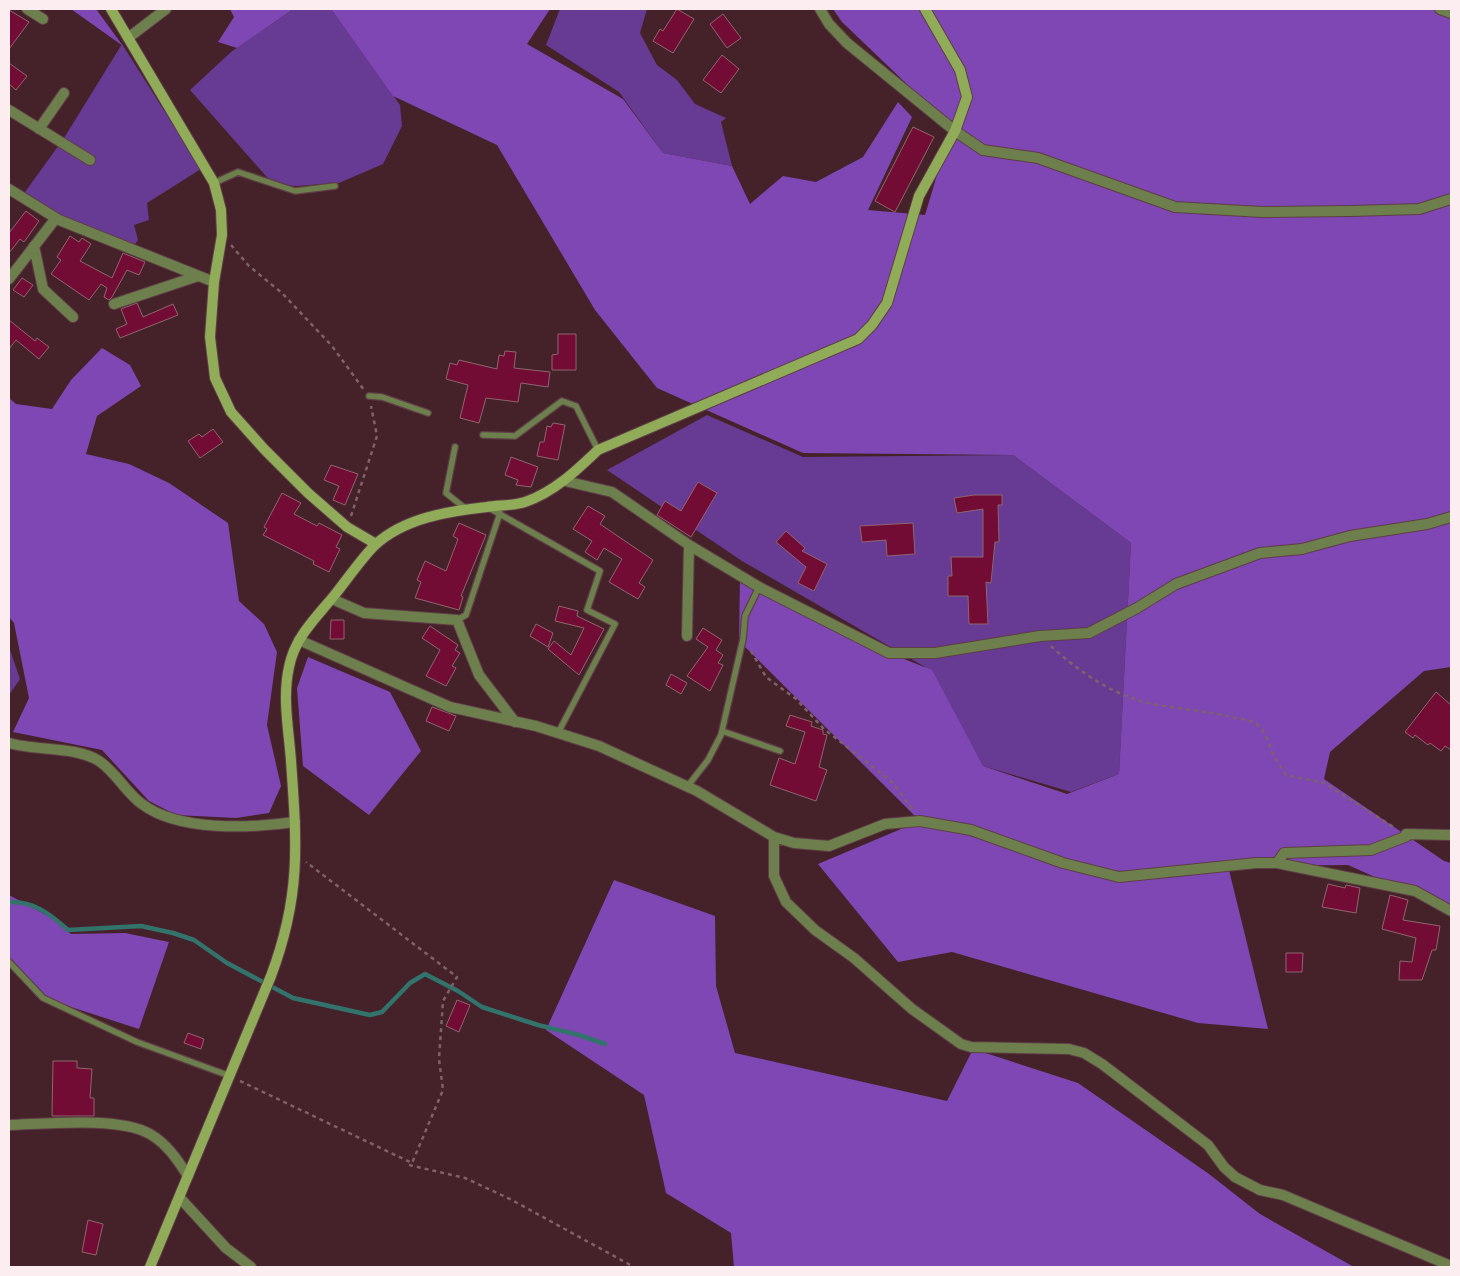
<svg xmlns="http://www.w3.org/2000/svg" width="1460" height="1276" viewBox="0 0 1460 1276" font-family="Signika,sans-serif">
<style>
.green{fill:#673a93}
.forest{fill:#7f47b4}
.lines{fill:none;stroke-linecap:round;stroke-linejoin:round}
.stream{stroke:#32736b;stroke-width:4.5}
.building{fill:#720c35;stroke:#8f656e}
.lane-casing{stroke:#5f3e46;stroke-width:8}
.street-casing{stroke:#5f3e46;stroke-width:12}
.secondary-casing{stroke:#5f3e46;stroke-width:12}
.path{stroke:#7f6269;stroke-width:2.5;stroke-dasharray:4 4;stroke-linecap:butt}
.lane{stroke:#6d7f4c;stroke-width:5.5}
.street{stroke:#6d7f4c;stroke-width:10}
.secondary{stroke:#90ac59;stroke-width:10}
</style>
<rect width="100%" height="100%" fill="#45212a"/>
<!-- green -->
<path class="green" d="M293,9h38l69,96 2,21 -19,38 -44,19 -43,3 -23,-2 -83,-94 41,-38z
M560,9h87l-7,24 17,32 20,15 18,24 31,14 -5,4 11,44 -69,-13 -44,-61 -73,-47z
M122,44l79,125 -54,34 2,17 -15,5 4,15 -3,4 -70,-22 -40,-30 39,-54z
M707,415l96,42 210,-2 118,88 -12,231 -48,18 -88,-26 -58,-99 -183,-106 -135,-91z
M9,647l11,32 -11,16z"/>
<!-- forest -->
<path class="forest" d="M71,9h25l27,37z
M230,9h63l-56,39 -19,-6 16,-25z
M331,9h219l-23,35 96,55 40,54 69,13 18,38 33,-28 33,6 47,-25 35,-55 14,15 -44,93 57,5 27,-90 -18,-15 -92,-88 -9,-13h618v658l-27,4 -94,81 -6,27 120,82 7,2v48l-103,-46 -120,1 40,163 -70,-6 -246,-71 -54,10 -80,-98 102,-43 -181,-180 1,-63 149,75 43,17 51,96 84,28 52,-20 12,-231 -118,-88 -210,-2 -146,-65 -62,-78 -98,-165 -104,-49z
M102,348l28,17 11,21 -44,30 -11,38 43,10 40,19 59,40 11,78 25,23 13,28 -10,73 14,61 -12,27 -33,5 -60,-3 -27,-14 -47,-51 -89,-18 16,-34 -15,-75 -5,-6v-219l7,6 36,5 19,-29z
M308,657l82,35 31,59 -52,64 -66,-49 -6,-78z
M614,880l101,36 1,70 19,67 212,48 26,-52 105,34 131,91 51,40 94,53h-620l-3,-34 -65,-40 -22,-98 -98,-65z
M9,895l41,22 21,17 54,-1 44,9 -30,87 -96,-31 -34,-38z"/>
<g class="lines">
<!-- stream -->
<path class="stream" d="M9,902c25,-1 41,12 59,28l73,-4 32,7 21,7 33,23 66,35 77,17 12,-3 28,-29 15,-9 33,17 24,16 56,18 41,10 26,9"/>
</g>
<!-- building -->
<path class="building" d="M677,9l17,10 -21,34 -20,-12 7,-12 3,2z
M9,10l20,12 -20,27z
M723,14l18,24 -14,10 -17,-24z
M722,55l17,14 -18,24 -18,-13z
M9,63l18,13 -11,14 -7,-6z
M913,127l21,10 -39,75 -20,-11z
M26,211l13,10 -15,21 -4,-3 -11,14v-20z
M70,236l9,6 3,-4 9,6 -11,17 32,17 11,-25 22,9 -6,13 -12,-5 -15,27 -3,3 -5,-3 3,-9 -6,-4 -12,16 -38,-26 10,-14 -4,-3z
M22,278l11,7 -9,12 -11,-7z
M137,303l6,14 30,-13 5,11 -58,23 -4,-9 11,-5 -6,-15z
M9,320l26,21 2,-3 12,9 -10,12 -23,-19 -7,9z
M558,334h18v36h-24v-15l6,-1z
M505,351l11,1 -2,16 36,4 -2,15 -27,-4 -3,19 -32,-4 -7,25 -19,-5 8,-33 -22,-6 4,-16 7,2 2,-5 38,9 2,-14 5,1z
M553,423l12,2 -7,35 -21,-4 3,-14h4l3,-16 4,1z
M213,429l10,13 -23,16 -12,-17 11,-7 3,3z
M511,457l27,10 -7,20 -15,-2 2,-5 -13,-5z
M331,465l27,9 -13,31 -12,-5 6,-14 -15,-6z
M698,482l19,11 -26,44 -34,-22 8,-14 16,10z
M282,493l19,10 -7,11 23,12 2,-3 23,12 -6,12 4,2 -11,23 -16,-8 1,-3 -51,-26 4,-6 -3,-2z
M974,495h28v10h-4l1,37h-4l-4,41 -5,-1 2,42h-19l-1,-28h-20v-20h4l-1,-19h32v-48l-26,4 -3,-15z
M588,506l17,10 -5,8 53,36 -14,23 6,4 -7,12 -29,-17 13,-23 -18,-11 -7,12 -12,-8 7,-11 -19,-12z
M459,523l27,12 -25,61 2,1 -4,13 -44,-12 6,-16 -4,-2 8,-19 21,10 12,-32 -5,-3z
M913,523l2,31 -28,2 -1,-16 -24,2 -2,-16z
M786,531l19,17 -3,3 25,13 -13,27 -16,-8 8,-16 -30,-25z
M559,606l19,5 -1,5 27,13 -25,46 -31,-26 6,-8 17,14 13,-27 -29,-7z
M331,620h13v19h-14z
M536,624l17,9 -5,14 -18,-11z
M430,626l28,19 -3,5 5,3 -8,13 4,2 -10,18 -20,-10 14,-26 -18,-12z
M703,628l19,12 -6,10 7,5 -5,8 5,2 -13,26 -23,-15 21,-29 -12,-8z
M671,674l16,9 -6,11 -15,-9z
M1436,692l15,13v45l-6,-4 -4,5 -11,-8 -2,2 -13,-10 -2,3 -8,-6z
M432,707l24,9 -7,15 -23,-10z
M790,715l22,7 -1,4 12,4v4l4,1 -8,32 8,3 -11,31 -46,-16 9,-27 16,6 10,-32 -19,-6z
M1328,884l17,4 1,-3 14,3 -4,25 -34,-6z
M1390,895l18,5 -5,20 37,6 -4,24h-4l-10,30h-23l1,-19 12,1 4,-24 -34,-9z
M1286,953h17l-1,19h-16z
M457,1000l13,5 -11,27 -13,-6z
M188,1033l16,6 -3,10 -17,-6z
M53,1061h24v7l15,1 -2,29h4v18h-42z
M88,1220l15,4 -7,31 -14,-3z"/>
<g class="lines">
<!-- lane casing -->
<g class="lane-casing">
<path id="lane" d="M214,183l24,-11 57,19 40,-5
M369,396l13,1 46,16
M483,435l32,1 47,-35 14,5 22,44
M455,447l-9,46 20,16
M489,508l111,63 -13,39 28,14 -57,109
M457,620l9,-5 34,-102
M722,731l58,20
M687,787l21,-27 13,-25 22,-96 2,-23 14,-29
M9,962l34,36 94,44 93,34"/>
</g>
<!-- street casing -->
<g class="street-casing">
<path id="street" d="M27,9l16,10
M820,9l9,15 18,19 108,88 28,19 55,8 137,49 87,5 89,-1 68,-2 32,-10
M1440,9l11,4
M128,38l38,-29
M9,110l81,50
M39,129l25,-36
M9,189l50,31 155,62
M34,246l9,43 30,28
M9,279l47,-61
M114,304l84,-28
M565,481l47,11 77,53 70,42 130,66h46l105,-17 49,-3 48,-25 39,-24 84,-31 42,-4 48,-13 77,-12 24,-7
M332,599l32,14 93,7 22,55 36,47
M687,636l2,-91
M299,640l151,67 86,19 63,20 98,45 77,46 20,6 35,3 56,-22 35,-3 51,9 92,33 56,14 137,-14h21l7,-10 87,-3 36,-14 -1,-2 45,1
M9,743c26,8 67,3 90,18 17,11 27,32 43,43 37,28 109,24 153,18
M774,837v39l12,26 29,28 39,28 58,51 49,35 10,3 98,2 15,4 18,11 106,81 16,22 11,10 25,13 23,5 168,71
M1277,863l138,28 36,20
M9,1125c35,-1 110,-9 141,9 17,10 27,25 38,42
M180,1198l46,50 25,19"/>
</g>
<!-- secondary casing -->
<g class="secondary-casing">
<path id="secondary" d="M111,9l103,174 7,27 1,25 -8,47 -4,55 5,41 16,34 33,37 44,44 39,34 29,17
M150,1267l121,-291c30,-80 26,-131 20,-215 -2,-30 -9,-63 -2,-94 6,-31 29,-51 48,-75 12,-15 24,-33 38,-47 29,-27 74,-34 112,-38 12,-2 26,-1 38,-5 29,-10 51,-31 73,-52l260,-111 14,-14 15,-22 32,-107 36,-65 12,-34 -7,-27 -35,-61"/>
</g>
<!-- path -->
<path class="path" d="M231,245l18,21 33,27 50,53 32,44
M351,516l26,-80 -6,-30
M1051,646c31,29 71,55 114,60 24,4 47,6 71,12 6,1 14,2 19,5 11,7 14,22 19,33 3,6 8,13 12,19l38,8 71,45
M751,651l15,26 30,22 28,30 68,53 21,28
M240,1081l172,82 31,-73 -4,-31 4,-58 14,-24 -151,-115
M409,1165l56,13 45,21 124,68"/>
<!-- lane -->
<use href="#lane" class="lane"/>
<!-- street -->
<use href="#street" class="street"/>
<!-- secondary -->
<use href="#secondary" class="secondary"/>
</g>
<!-- border -->
<rect width="1460" height="1276" fill="none" stroke="#fcedf0" stroke-width="20"/>
</svg>
